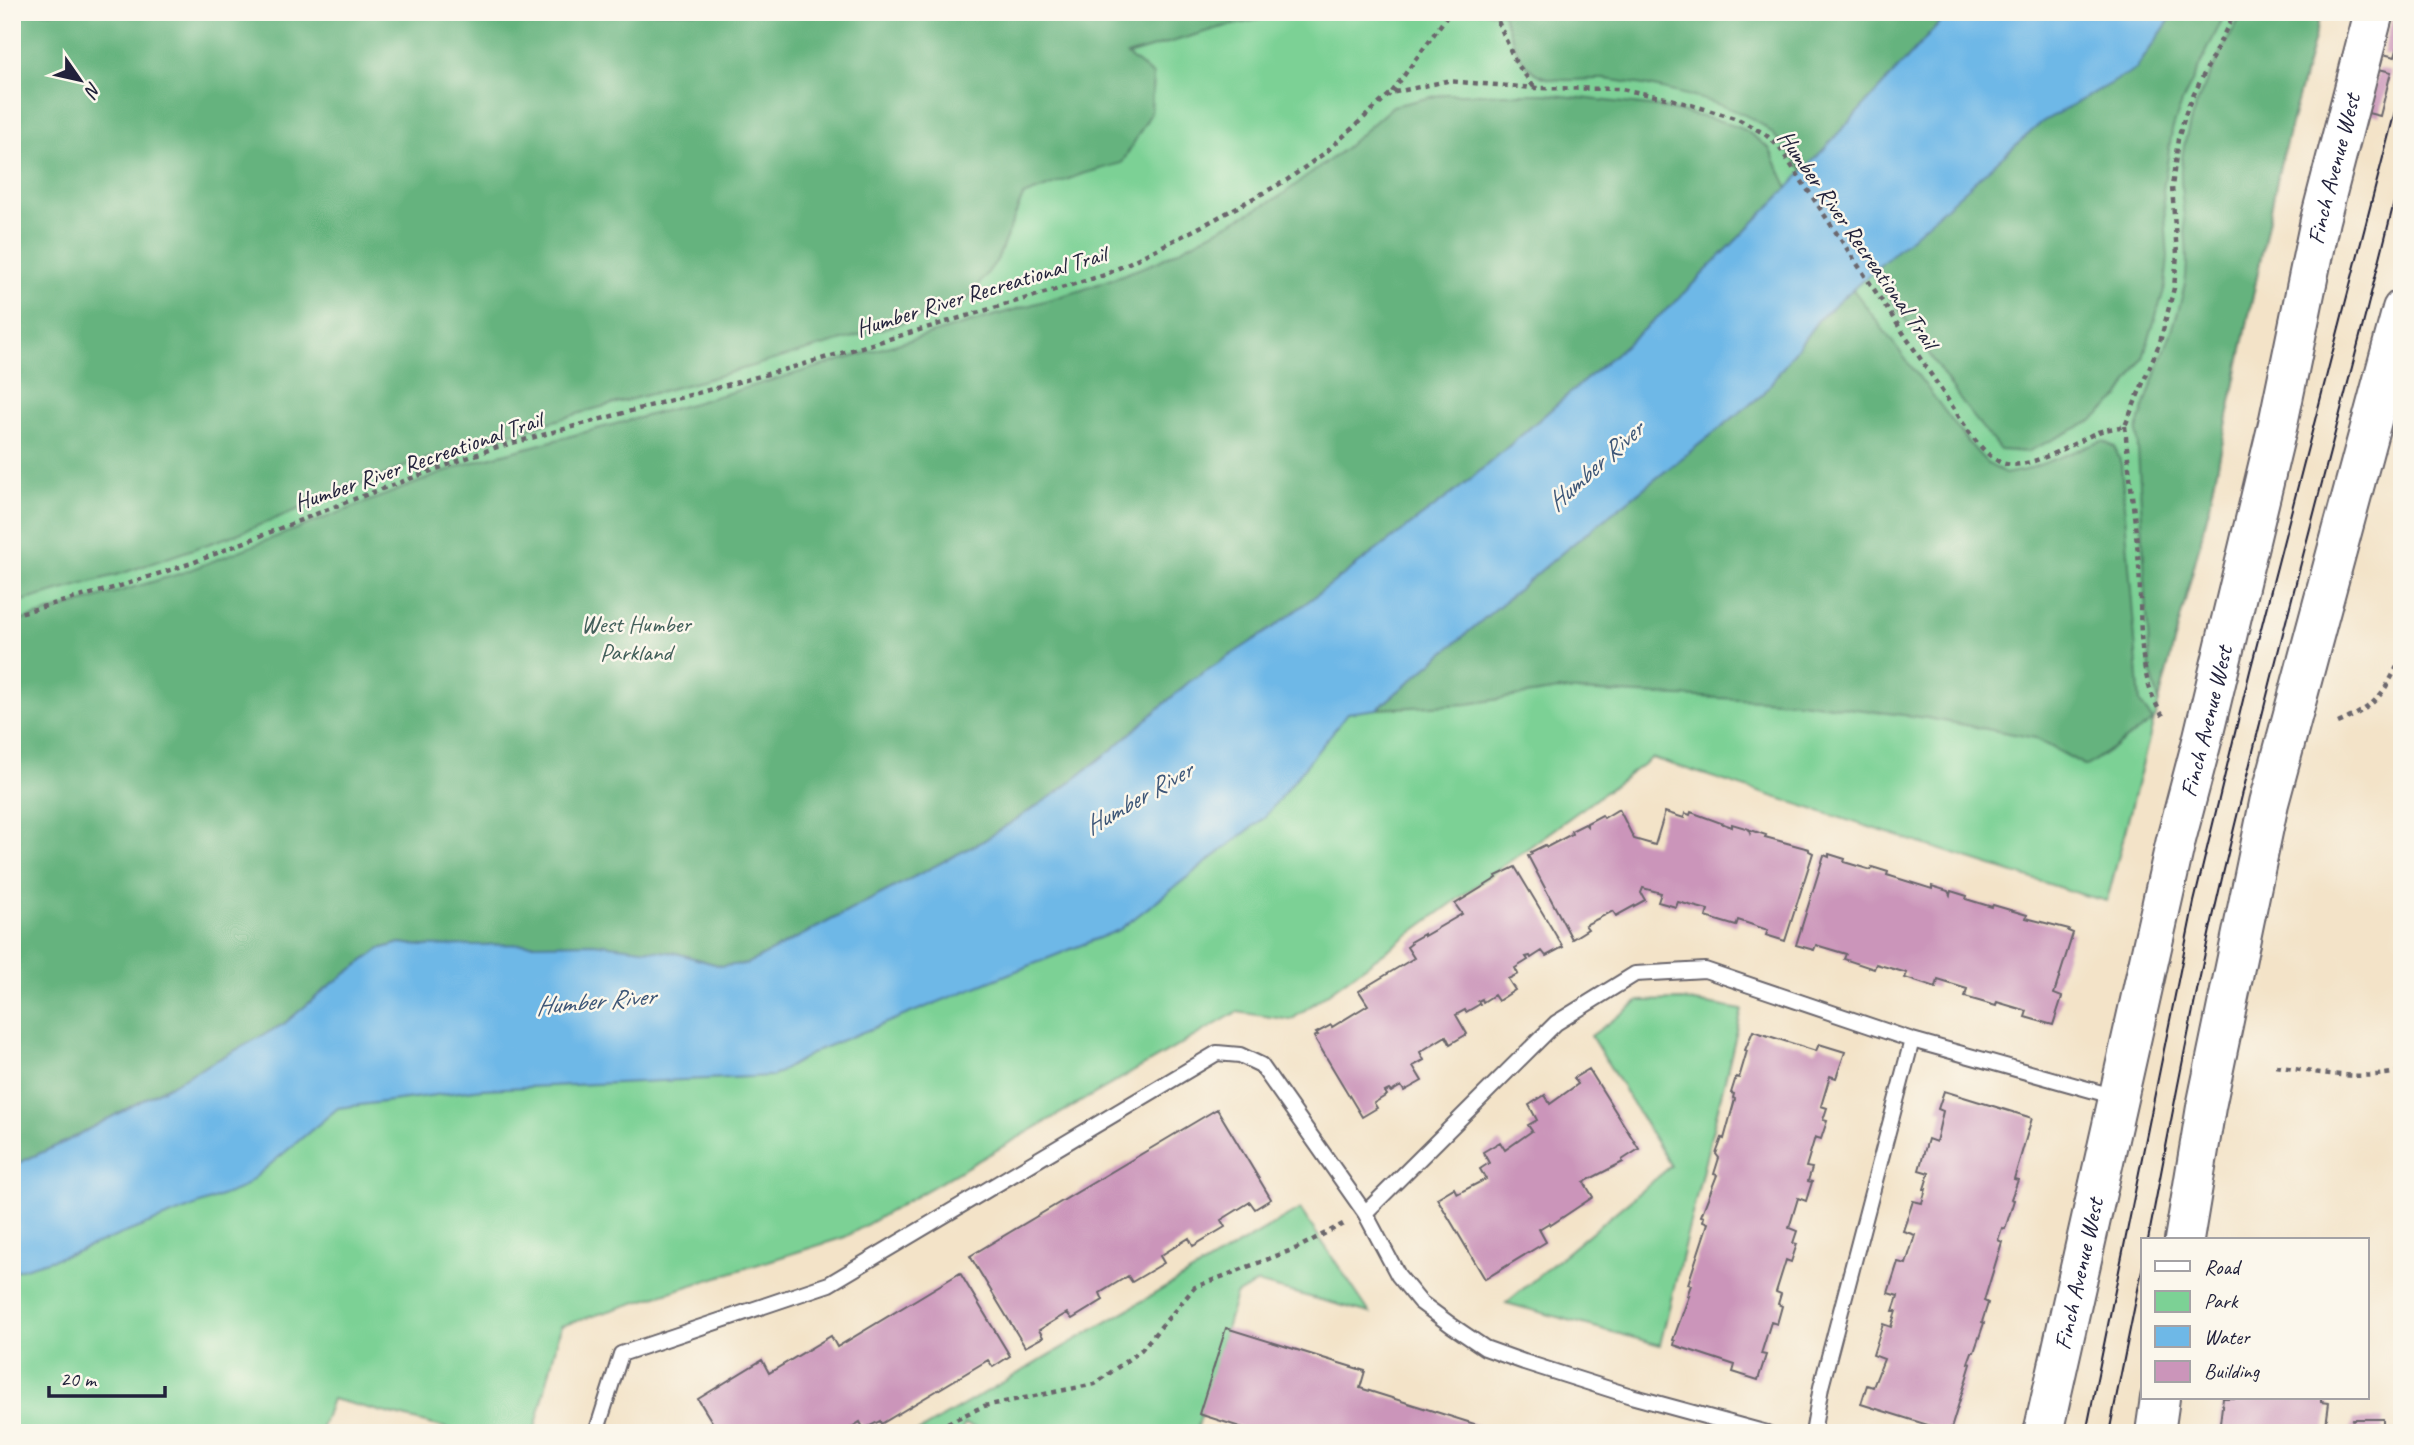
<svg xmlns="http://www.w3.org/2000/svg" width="2414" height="1445" viewBox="0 0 2414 1445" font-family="Caveat,sans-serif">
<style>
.green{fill:#7cd195;stroke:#4f7a68;stroke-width:2}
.forest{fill:#65b37e;stroke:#446a5c;stroke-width:2}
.water{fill:#6eb8e7;stroke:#486d91;stroke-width:2}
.building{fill:#cb95ba}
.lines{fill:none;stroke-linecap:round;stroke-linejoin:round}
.service-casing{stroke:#6b666c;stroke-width:18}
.secondary-casing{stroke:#6b666c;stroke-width:42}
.path{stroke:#6b666c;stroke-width:4.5;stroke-dasharray:5 5;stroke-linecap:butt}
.service{stroke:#fff;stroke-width:14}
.secondary{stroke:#fff;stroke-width:38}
.tram{stroke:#22223b;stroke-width:2}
.labels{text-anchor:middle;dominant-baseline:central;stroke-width:5;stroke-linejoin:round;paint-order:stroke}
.street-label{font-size:24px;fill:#22223b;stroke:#fbf7ec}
.park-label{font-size:24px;fill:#425f5a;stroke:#fbf7ec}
.water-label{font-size:26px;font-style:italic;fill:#3d5677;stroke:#fbf7ec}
</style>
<rect width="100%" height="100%" fill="#fbf7ec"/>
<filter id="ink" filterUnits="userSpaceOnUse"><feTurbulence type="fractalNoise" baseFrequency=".0143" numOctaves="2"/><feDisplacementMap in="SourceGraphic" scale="14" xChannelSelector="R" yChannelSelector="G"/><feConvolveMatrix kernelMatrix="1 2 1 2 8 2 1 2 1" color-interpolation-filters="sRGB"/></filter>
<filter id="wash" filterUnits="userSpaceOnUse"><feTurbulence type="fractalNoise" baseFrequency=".00686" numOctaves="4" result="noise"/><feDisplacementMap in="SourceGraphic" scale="28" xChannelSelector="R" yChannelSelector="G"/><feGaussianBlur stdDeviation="1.57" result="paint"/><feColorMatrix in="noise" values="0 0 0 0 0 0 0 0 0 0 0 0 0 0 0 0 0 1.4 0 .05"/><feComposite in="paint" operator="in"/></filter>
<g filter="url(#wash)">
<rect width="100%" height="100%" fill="#f3e3c8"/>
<!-- green -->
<path class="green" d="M12,12h2309l-41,153 -71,343 -102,393 -24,-6 -431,-137 -361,262 -54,-8 -392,225 -284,89 -27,107h-69l-133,-34 -12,34h-308z
M1683,1000l59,10 -82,335 -154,-42 165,-137 -80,-130 48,-35z
M1300,1209l70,104 -113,-30 -21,12 -40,138h-201l-31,-9 -3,9h-45z"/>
<!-- forest -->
<path class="forest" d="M12,12h1283l-76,16 -92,27 26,20 -2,38 -29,50 -40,11 -59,22 -26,64 -31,42 -64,21 -198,57 -110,29 -175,52 -182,73 -114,39 -111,31z
M1502,12h448l-146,159c-12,-15 -24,-32 -39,-44 -33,-25 -121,-44 -162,-48 -20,-1 -45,5 -64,-4 -21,-10 -29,-43 -37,-63z
M2175,12h51l-43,88 -11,30 -9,60 5,67 -3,30 -22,71 -24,39 -27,24 -65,31 -27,-2 -39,-49 -89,-131 170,-148 94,-53z
M2243,12h78l-41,153 -71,343 -50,193 -9,-32 -13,-238c13,-51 38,-96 48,-148 6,-34 -5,-77 -4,-112 3,-58 36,-109 62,-159z
M1444,94h102l112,13 62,14 25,9 24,18 19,40 -114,115 -209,181 -191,143 -85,55 -74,65 -57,45 -73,48 -238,124 -26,2 -45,-13 -254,-7 -22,-3 -20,6 -52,38 -44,37 -219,118 -53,24v-543l167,-49 287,-110 228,-61 388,-113 75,-28 122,-65 64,-47 50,-44z
M1852,288l116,154 19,21 18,11 21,-4 76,-29 13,6 6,17 19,239 13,18 -67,45 -51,-28 -108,-20 -128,-16 -241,-12 -90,14 -91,5 187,-158 199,-157 56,-75z"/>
<!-- water -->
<path class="water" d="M1950,12h225l-39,57 -94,53 -223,197 -56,75 -199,157 -187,158 -29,4 -84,105 -145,112 -301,120 -45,26 -291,13 -144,19 -96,80 -169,65 -61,19v-106l53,-24 219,-118 44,-37 52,-38 20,-6 22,3 171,-3 83,10 45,13 26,-2 238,-124 73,-48 57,-45 74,-65 85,-55 191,-143 209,-181 114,-115z"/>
<g id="blocks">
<!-- building -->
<path class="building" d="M2394,12h8v20l-7,25 -12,-3z
M2379,69l12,3 -11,44 -12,-3z
M1619,809l15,30 21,6 10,-33 19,6 1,-5 5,2 1,-3 41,15v-3l17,5 1,4 1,-3 15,5 -1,2 44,12v2l4,2 -28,88 -19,-6 2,-5 -30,-10 -2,6 -30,-9 2,-7 -30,-8 -2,5 -18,-5 3,-9 -18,-5 -2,5 4,7 -29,16 -3,-5 -28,14 3,4 -16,10 -44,-83 4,-2 -1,-2 14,-7 2,2 25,-13 -1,-3 14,-7 2,2v-3l15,-8 2,3z
M1829,854l16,5 -1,3 27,8 1,-3 16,5 -1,3 45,14v-3l16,5 2,4 1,-4 16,5 -1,3 26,8 1,-2 34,10 -1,3 43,11 -1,2 5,2 -19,61 8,3 -9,28 -28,-8 2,-6 -30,-9 -1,4 -31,-9 2,-8 -29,-9 -2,8 -31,-10 2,-5 -31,-9 -2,5 -30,-10 2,-5 -30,-9 -2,5 -18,-5 28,-90 5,2z
M1515,867l48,80 -17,9 -4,-5 -11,7 -1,-2 -4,1 2,3 -13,8 3,6 -10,5 7,11 -17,11 -4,-6 -11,7 -1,-3 -4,2 2,3 -14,8 -1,-2 -9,5 11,19 -17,10 -4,-8 -26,16 4,8 -11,6 9,15 -18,10 -3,-5 -10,6 -2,-2 -4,2 2,3 -13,8 3,5 -15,9 -48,-80 4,-2 -2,-2 15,-8 1,2 36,-22 -9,-14 55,-33 -7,-11 4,-3 -1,-2 14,-8v2l38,-22 -7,-10 42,-26 -1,-2z
M1753,1031l63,20 3,-7 26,8 -9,26 -6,-2 -9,30 6,2 -4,12 4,1 -6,18 -6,-2 -9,30 6,1 -4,13 4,1 -6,19 -8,-3 -9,30 8,3 -4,12 4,1 -6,18 -5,-2 -10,32 5,2 -3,10 4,2 -5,18 -6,-2 -10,32 5,1 -8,25 -25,-8 2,-7 -61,-20 1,-4 -2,-1 16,-44h-2l4,-11 -3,-1 20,-61 -5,-2 1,-4 -3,-1 16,-41 -3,-1 5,-16 -3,-4 6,-16 2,1 11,-40 -2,-1 1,-4 -3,-1 5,-16 3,1 8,-27 -2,-1z
M1589,1069l50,80 -17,11 1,2 -39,20 9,15 -42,28 -2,-2 -10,6 7,13 -61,37 -48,-81 17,-10 3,6 29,-15 -6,-10 9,-6 -6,-11 17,-10 5,8 27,-19 -4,-6 9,-5 -8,-15 16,-10 5,9 28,-20 -4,-6z
M1944,1091l88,27 -18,61 4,1 -7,19 3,1 -9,29 -3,-1 -4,12 4,2 -18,59 4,2 -6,19 2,1 -10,29h-2l-4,11 3,1 -21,68 -89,-28 6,-19 6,2 11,-28 -11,-4 10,-31 8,3 5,-16h-3l5,-15 -10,-3 10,-31 8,2 9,-29 -12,-4 10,-30 9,2 4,-14h-2l5,-16 -10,-3 9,-31 8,3 7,-31 -5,-2z
M1217,1109l54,90 -16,10 -5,-7 -29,18 4,7 -32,19 -4,-8 -29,18 4,7 -32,19 -4,-6 -28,17 3,7 -31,19 -5,-6 -28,17 4,7 -18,10 -55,-91z
M960,1273l50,83 -17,11 -5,-7 -107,64 -1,-3 -16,8 -4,-7 -18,11h-123l-21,-34 64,-39 7,13 62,-37 6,11z
M1226,1328l139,43 -5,17 143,45h-244l-60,-19z
M2223,1398h98v4l8,1 -4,30 -106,-1z
M2353,1419h30v14h-34z"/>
</g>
</g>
<g filter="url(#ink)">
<use href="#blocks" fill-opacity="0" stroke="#6b666c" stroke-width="2"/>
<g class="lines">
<!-- service casing -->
<g class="service-casing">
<path id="service" d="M1365,1213l191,-190 79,-49 70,-4 207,70 204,57
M596,1433l25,-79 208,-70 388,-231 23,2 21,10 104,148 33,62 22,27 31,23 34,23 39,14 107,34 136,37
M1813,1433l8,-46 91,-347"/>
</g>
<!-- secondary casing -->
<g class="secondary-casing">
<g id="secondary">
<path d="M2184,1240l22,-133 63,-304 133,-494"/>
<path id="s1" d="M2043,1433l133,-593 26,-99 76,-317 42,-204 54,-208"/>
<path d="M2155,1433l5,-35"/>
</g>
</g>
<!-- path -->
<path class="path" d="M1494,12l21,49 19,26
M1392,92l58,-80
M2125,426c4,46 10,92 14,139 3,48 -4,110 24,151
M12,615l105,-28 75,-24 157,-62 145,-53 307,-83 304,-90 101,-51 81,-44 39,-28 65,-59 56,-12 87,7 87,1 50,10 67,20 27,15 14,13 171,256c13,19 27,46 48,58 23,15 77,-19 100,-29 9,-3 18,-4 27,-6l35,-84 14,-54 3,-34 -5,-67 6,-48 10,-33 47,-94
M2338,723c39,-17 46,-29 64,-67
M2276,1066c42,7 83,15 126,5
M931,1433l1,-3 52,-24 111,-22 46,-34 54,-63 102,-39 46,-24"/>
<!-- service -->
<use href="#service" class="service"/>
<!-- secondary -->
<use href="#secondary" class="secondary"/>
<!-- tram -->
<path class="tram" d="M2148,1240c22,-112 42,-225 68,-336 57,-246 126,-489 186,-734
M2086,1433l108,-531 56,-231 152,-587
M2109,1433l34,-168"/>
</g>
</g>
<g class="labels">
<!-- street labels -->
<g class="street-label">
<text stroke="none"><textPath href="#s1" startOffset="1297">Finch Avenue West</textPath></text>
<text transform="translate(1858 239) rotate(55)">Humber River Recreational Trail</text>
<text transform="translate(981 291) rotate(-17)">Humber River Recreational Trail</text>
<text transform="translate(418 461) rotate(-19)">Humber River Recreational Trail</text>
<text stroke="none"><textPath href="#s1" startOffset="730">Finch Avenue West</textPath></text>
<text stroke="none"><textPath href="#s1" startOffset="163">Finch Avenue West</textPath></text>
</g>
<!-- park labels -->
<g class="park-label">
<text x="636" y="624">West Humber<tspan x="636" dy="28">Parkland</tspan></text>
</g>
<!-- water labels -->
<g class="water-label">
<text transform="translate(1595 466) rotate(-42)">Humber River</text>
<text transform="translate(1138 798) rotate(-30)">Humber River</text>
<text transform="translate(595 1001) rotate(-5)">Humber River</text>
</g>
</g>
<!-- margin -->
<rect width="2414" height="1445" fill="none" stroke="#fbf7ec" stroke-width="42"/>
<!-- legend -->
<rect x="2141" y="1238" width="228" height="161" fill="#fbf7ec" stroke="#a4a2a5" stroke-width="2"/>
<rect x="2155" y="1261" width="35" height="10" fill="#ffffff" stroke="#a4a2a5" stroke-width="2"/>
<text x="2204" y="1274" font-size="21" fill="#22223b">Road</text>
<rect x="2155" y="1291" width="35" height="21" fill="#7cd195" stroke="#a4a2a5" stroke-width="2"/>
<text x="2204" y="1308" font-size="21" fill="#22223b">Park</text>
<rect x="2155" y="1326" width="35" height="21" fill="#6eb8e7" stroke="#a4a2a5" stroke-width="2"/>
<text x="2204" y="1344" font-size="21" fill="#22223b">Water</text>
<rect x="2155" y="1361" width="35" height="21" fill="#cb95ba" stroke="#a4a2a5" stroke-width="2"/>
<text x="2204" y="1378" font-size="21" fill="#22223b">Building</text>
<!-- north arrow -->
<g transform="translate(80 80) rotate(124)" stroke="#fbf7ec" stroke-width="5" paint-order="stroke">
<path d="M0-5L12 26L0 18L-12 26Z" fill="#22223b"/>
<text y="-10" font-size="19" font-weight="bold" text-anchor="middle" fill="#22223b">N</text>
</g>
<!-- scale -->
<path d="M49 1386v10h116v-10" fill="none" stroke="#22223b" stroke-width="3.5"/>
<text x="60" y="1386" font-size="21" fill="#22223b" stroke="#fbf7ec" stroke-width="5" paint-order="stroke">20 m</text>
</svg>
